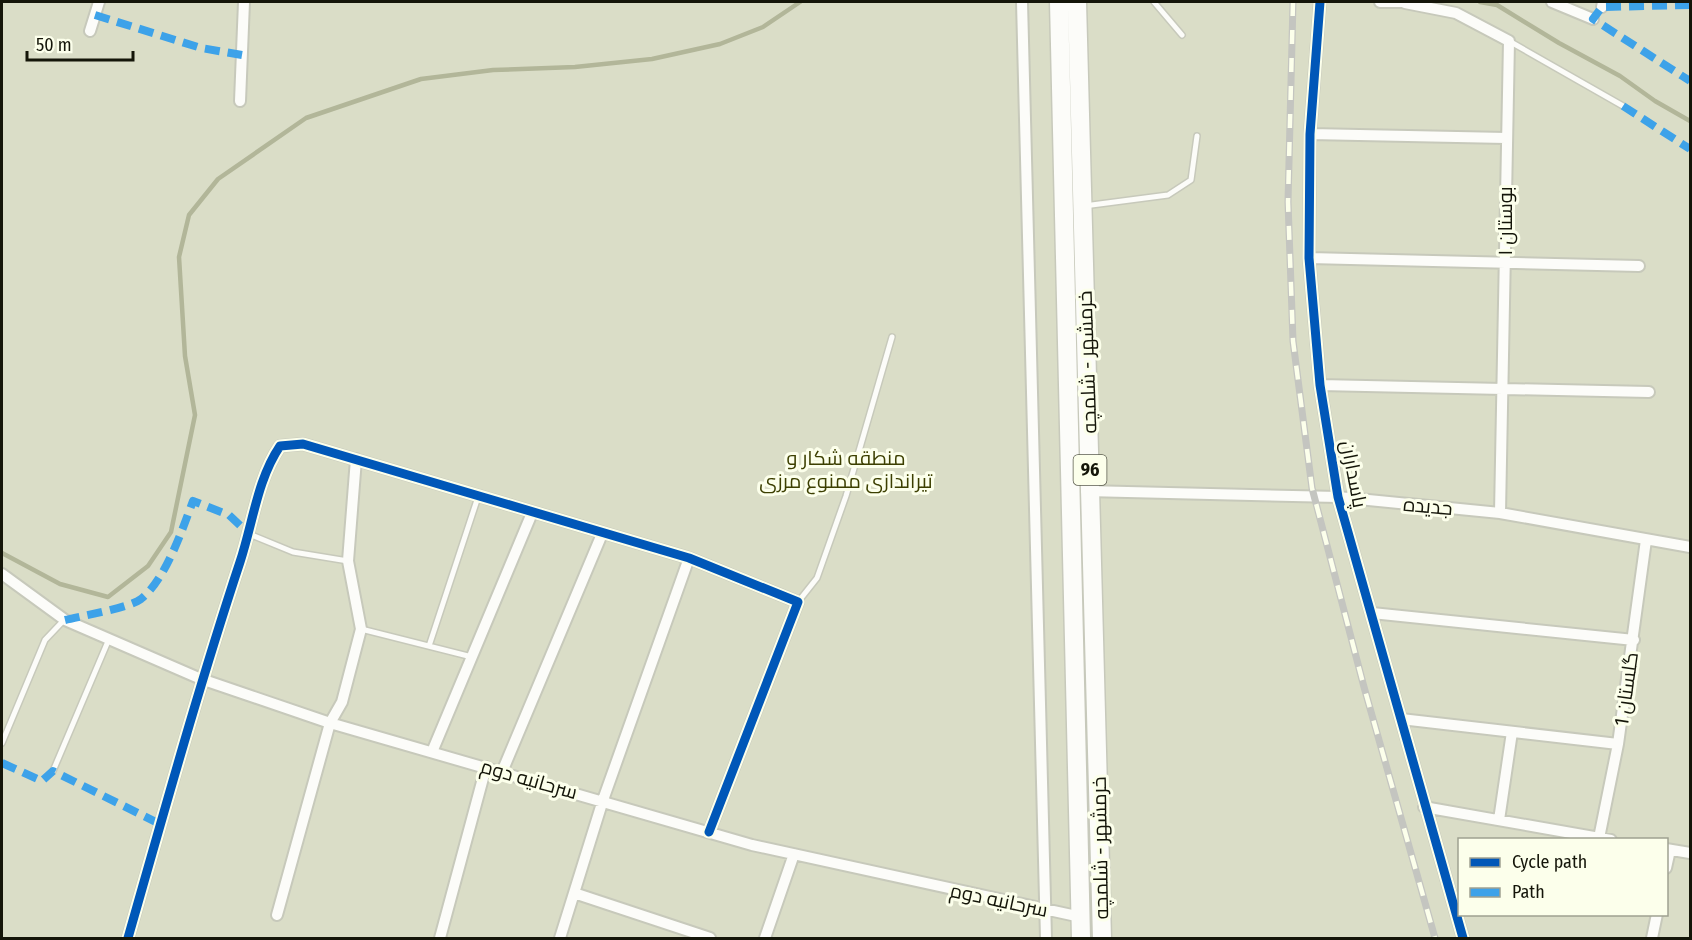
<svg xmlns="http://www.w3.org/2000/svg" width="1692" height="940" viewBox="0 0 1692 940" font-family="'Fira Sans Condensed',Cairo,sans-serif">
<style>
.green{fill:#daddc7;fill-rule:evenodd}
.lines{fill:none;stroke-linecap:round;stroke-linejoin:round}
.stream{stroke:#b2b699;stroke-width:4.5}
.service-casing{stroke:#c7c9bb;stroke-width:8}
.minor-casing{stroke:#c7c9bb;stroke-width:14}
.trunk-casing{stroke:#c7c9bb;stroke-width:21}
.service{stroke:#fcfcf9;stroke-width:5}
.minor{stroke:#fcfcf9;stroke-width:10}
.trunk{stroke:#fcfcf9;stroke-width:18}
.rail-casing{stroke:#c4c5c0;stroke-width:7}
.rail{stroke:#fcffeb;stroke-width:4.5;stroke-dasharray:14;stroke-linecap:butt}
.quiet{stroke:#3da2e9;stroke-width:8;stroke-dasharray:15 8;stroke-linecap:butt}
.cycleway-casing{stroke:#fcffeb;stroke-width:13}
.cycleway{stroke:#0057b8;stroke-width:9}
.labels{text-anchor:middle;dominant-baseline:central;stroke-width:6;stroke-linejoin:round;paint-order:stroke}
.shield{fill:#fcffeb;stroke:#5a5b4d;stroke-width:1.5}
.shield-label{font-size:18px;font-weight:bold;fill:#141509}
.street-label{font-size:20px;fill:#141509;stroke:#fcffeb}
.park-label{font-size:20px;fill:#3c3f01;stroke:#fcffeb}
</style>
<rect width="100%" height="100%" fill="#e9ebda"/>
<!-- green -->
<path class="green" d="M2,2h1688v936h-1688zM1460,840h206v74h-206z"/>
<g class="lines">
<!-- stream -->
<path class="stream" d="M1480,2l17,3 62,38 61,33 35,25 35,20
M2,553l58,31 48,13 40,-31 23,-34 24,-117 -10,-59 -6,-99 10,-42 29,-36 88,-61 115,-39 72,-9 82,-3 77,-8 68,-15 43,-17 37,-25"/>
<!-- service casing -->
<g class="service-casing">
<path id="service" d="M1154,2l28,33
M1509,41l114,65
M1084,206l84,-11 23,-15 6,-44
M249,534l44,18 55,9
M798,602l19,-24 29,-82 46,-159
M361,629l111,28
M429,646l49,-149
M2,743l43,-103 19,-20
M53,771l56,-132"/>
</g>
<!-- minor casing -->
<g class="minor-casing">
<path id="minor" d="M1022,2l24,936
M1320,2l-10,132 -1,124 11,127 18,112 125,441
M1380,2h26
M1552,2l41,17
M1405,3l51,10 53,28 -9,472
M1602,7l1,-5
M90,31l9,-29
M240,101l4,-99
M1310,134l196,4
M1309,258l330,8
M1320,385l329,7
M1086,491l252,6 162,16 190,34
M2,574l63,46 136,59 129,44 422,122 329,72
M1372,613l262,27
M1401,719l217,25
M432,752l100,-239
M502,772l100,-238
M1424,807l187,33
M1499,820l13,-88
M1599,838l19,-94 28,-204
M1666,849l24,4
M1666,868l4,-18
M574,893l136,45
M277,915l53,-192 12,-21 19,-73 -13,-68 8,-102
M128,938c36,-126 71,-252 112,-376 13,-39 17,-82 40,-116l23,-2 386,114 109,44 -89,230
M440,938l46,-171
M560,938l43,-138 86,-242
M765,938l29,-84
M1652,938l5,-24"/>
</g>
<!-- trunk casing -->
<g class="trunk-casing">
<path id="trunk" d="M1059,2l22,936
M1077,2l25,936"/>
</g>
<!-- service -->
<use href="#service" class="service"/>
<!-- minor -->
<use href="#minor" class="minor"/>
<!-- trunk -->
<use href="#trunk" class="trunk"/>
<!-- rail casing -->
<g class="rail-casing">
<path id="rail" d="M1293,2l-5,200 5,139 19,147 52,199 71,251"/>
</g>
<!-- rail -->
<use href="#rail" class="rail"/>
<!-- quiet -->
<path class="quiet" d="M1690,5l-88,2 -9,12 97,62
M95,15l106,33 41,7
M1623,106l67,43
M65,620c16,-4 64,-12 76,-21 25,-20 41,-69 52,-98l36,14 20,19
M2,763l40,18 11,-10 107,53"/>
<!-- cycleway casing -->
<g class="cycleway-casing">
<path id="cycleway" d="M1320,2l-10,132 -1,124 11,127 18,112 125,441
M128,938c36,-126 71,-252 112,-376 13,-39 17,-82 40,-116l23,-2 386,114 109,44 -89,230"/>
</g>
<!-- cycleway -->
<use href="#cycleway" class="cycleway"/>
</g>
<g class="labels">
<!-- shield labels -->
<rect class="shield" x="1073.5" y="455" width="33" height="30" rx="4.5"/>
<g class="shield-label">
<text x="1090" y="470">96</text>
</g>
<!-- street labels -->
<g class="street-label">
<text transform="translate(1505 221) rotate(-90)">بوستان ۱</text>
<text transform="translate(1087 362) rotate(-92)">خرمشهر - شلمچه</text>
<text transform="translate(1354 474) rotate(79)">پاسداران</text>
<text transform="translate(1428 506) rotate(5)">جدیده</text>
<text transform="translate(1626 689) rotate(-82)">گلستان 1</text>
<text transform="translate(529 779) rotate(16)">سرحانیه دوم</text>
<text transform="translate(1100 848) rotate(-91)">خرمشهر - شلمچه</text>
<text transform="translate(999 900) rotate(12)">سرحانیه دوم</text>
</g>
<!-- park labels -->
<g class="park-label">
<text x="846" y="458">منطقه شکار و<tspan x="846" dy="23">تیراندازی ممنوع مرزی</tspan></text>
</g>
</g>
<!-- border -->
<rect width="1692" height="940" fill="none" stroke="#141509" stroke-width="6"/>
<!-- legend -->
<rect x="1458" y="838" width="210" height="78" fill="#fcffeb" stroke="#9fa191" stroke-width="1.5"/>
<rect x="1470" y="858" width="30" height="9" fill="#0057b8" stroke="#9fa191" stroke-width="1.5"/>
<text x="1512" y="868" font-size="18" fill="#141509">Cycle path</text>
<rect x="1470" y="888" width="30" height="9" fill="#3da2e9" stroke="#9fa191" stroke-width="1.5"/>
<text x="1512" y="898" font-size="18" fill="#141509">Path</text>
<!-- scale -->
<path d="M27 51v9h106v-9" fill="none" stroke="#141509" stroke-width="3"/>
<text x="36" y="51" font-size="18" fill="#141509" stroke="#fcffeb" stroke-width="4.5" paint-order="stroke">50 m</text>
</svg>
